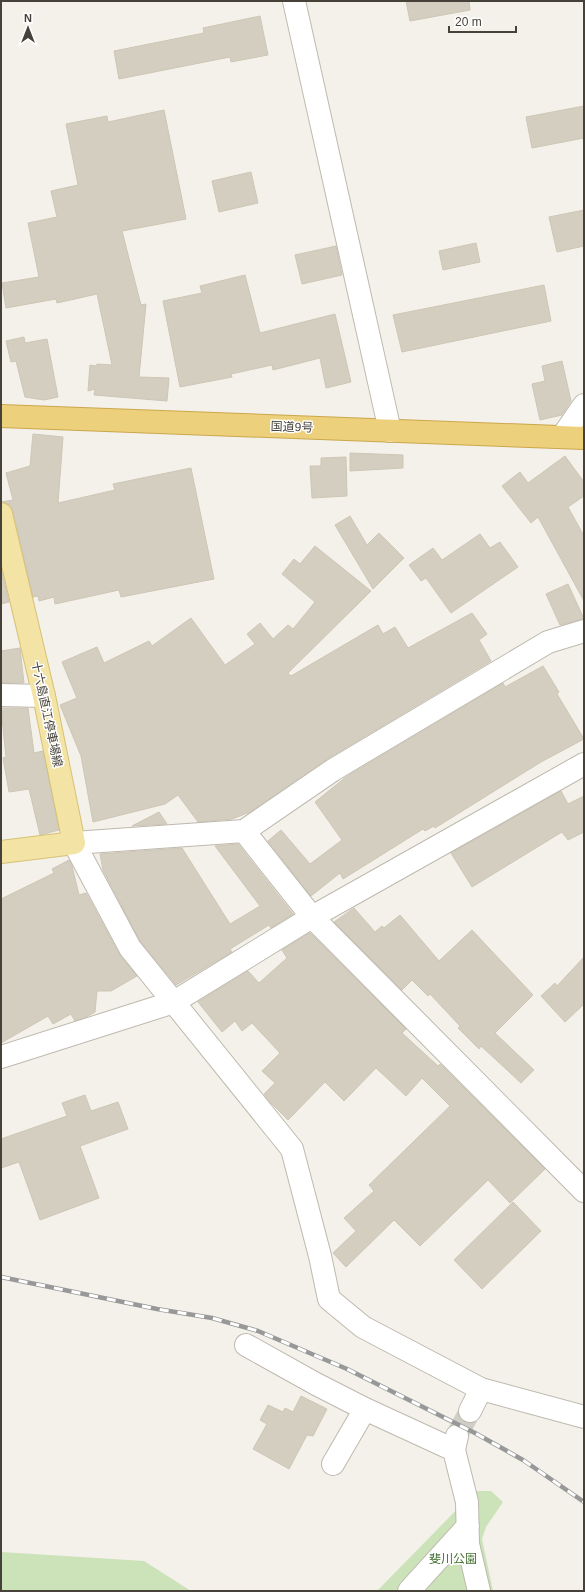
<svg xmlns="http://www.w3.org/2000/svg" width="585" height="1592" viewBox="0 0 585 1592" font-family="Arial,'Noto Sans JP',sans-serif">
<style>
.green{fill:#cce2b8}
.building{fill:#d4cec1;stroke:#cec6b5}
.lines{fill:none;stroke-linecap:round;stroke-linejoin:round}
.minor-tunnel{stroke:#d0cec7;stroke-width:22;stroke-dasharray:22 11;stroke-linecap:butt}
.minor-casing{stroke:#beb9ae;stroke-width:24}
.major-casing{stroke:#d6c175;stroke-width:24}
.highway-casing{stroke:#cba74c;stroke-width:24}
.minor{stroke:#fff;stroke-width:22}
.major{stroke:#f3e3a4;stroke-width:22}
.highway{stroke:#edd07b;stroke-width:22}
.rail-casing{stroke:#989898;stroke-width:4.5}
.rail{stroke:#fff;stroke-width:3;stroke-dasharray:9;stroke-linecap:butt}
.labels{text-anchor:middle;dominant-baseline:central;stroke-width:3;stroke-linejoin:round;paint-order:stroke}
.street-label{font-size:12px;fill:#464239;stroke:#fff}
.park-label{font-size:12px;fill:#467233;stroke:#fff}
</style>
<rect width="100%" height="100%" fill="#f3f1ea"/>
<!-- green -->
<path class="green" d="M475,1491h16l12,11 -17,25 -4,12 11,52h-116z
M1,1552l143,9 47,30h-190z"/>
<!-- building -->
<path class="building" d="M406,1h63l1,9 -60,11z
M260,16l8,39 -37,7 -1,-5 -111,22 -5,-28 90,-18 -1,-5z
M584,106v32l-52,10 -6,-31z
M164,110l22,109 -64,12 19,74 5,-1 -7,73 30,1 -2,23 -73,-6 1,-6 -7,2 2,-26 6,1 1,-2 15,1 -15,-71 -40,9 -1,-4 -50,9 -4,-25 37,-6 -11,-54 29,-6 -6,-26 27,-6 -12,-61 41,-8 1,6z
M251,172l7,31 -39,9 -7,-31z
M584,210v36l-27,6 -8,-35z
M476,243l4,19 -37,8 -4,-19z
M336,246l6,29 -40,9 -7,-29z
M245,275l15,58 75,-19 16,68 -25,6 -6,-30 -47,12 -1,-5 -41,9 1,3 -52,10 -17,-86 39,-8 -2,-7z
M544,285l7,36 -149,31 -9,-37z
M24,337l1,6 22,-4 11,58 -14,3 -19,-3 -9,-36 -5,1 -5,-21z
M562,361l9,40 -9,14 -22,5 -8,-36 13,-3 -3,-15z
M33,434l30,3 -5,66 57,-13 -2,-6 78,-16 23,111 -93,18 -2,-7 -64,14 -1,-7 -15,4 -1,-5 -5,1 -20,-86 -3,-6 -9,-3 12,-2 -7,-27 24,-7z
M350,453l53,2v13l-53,3z
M565,456l19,26v14l-16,11 16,29v65l-46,-84 -7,6 -29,-37 18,-14 8,11z
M346,457l1,39 -35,2 -2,-32h11v-8z
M350,516l17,29 12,-12 25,25 -31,31 -38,-64z
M480,534l10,14 10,-6 18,25 -67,46 -25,-35 -5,3 -12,-16 24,-17 9,12z
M315,546l56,45 -83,82 3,3 87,-51 5,9 12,-7 13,21 64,-35 15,21 -8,6 12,21 -164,98 -77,53 -18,7 -34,3 -20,-27 -13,9 -72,18 -12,-66 -21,-51 17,-7 -15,-36 35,-15 7,16 45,-22 3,5 39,-28 34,47 30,-21 -8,-10 13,-11 13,16 15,-14 5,4 22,-27 -33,-28 12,-15 6,5z
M1,568l8,34 -8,2z
M568,584l16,35 -24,6 -14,-31z
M20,648l4,35h-23v-32z
M543,666l16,26 -2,2 27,45 -43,23 -106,66 -1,-2 -9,5 -2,-2 -80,50 -3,-6 -29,23 -43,-55 13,-11 29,34 32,-24 -27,-38 31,-25 157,-94 2,4z
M1,708h27l6,45 9,-2 16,79 -19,5 -11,-46 -20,3 -6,-34 3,-1z
M561,791l7,13 16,-8v36l-16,8 -6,-8 -90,55 -21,-34z
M159,812l8,12 -35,2z
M238,844l55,70 -22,14 -2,-3 -39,24 2,3 -56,33 -36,-44 -37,-71 -3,-16 82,-6 48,76 30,-18 -45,-60z
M69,860l3,6 7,29 7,-2 33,61 18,22 -26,15h-14l-2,21 -7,4 -13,5 -4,-7 -18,10 -5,-8 -47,27v-144l53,-26 -2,-4z
M354,908l21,24 7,-6 2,2 16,-13 39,46 33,-31 61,65 -38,38 39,37 -13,13 -40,-37 -2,3 -21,-21 2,-2 -30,-32 -2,2 -16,-16 -10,10 -68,-68z
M310,933l96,96 -4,4 36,33 2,-2 105,105 -35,34 -22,-23 -68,66 -26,-26 -48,47 -13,-14 23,-22 -12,-13 30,-27 -5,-6 81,-79 -28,-28 -16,18 -30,-28 -32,33 -19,-19 -37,38 -18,-18 -6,-8 11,-11 -13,-12 18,-18 -28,-30 -10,8 -7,-10 -13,11 -24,-30 50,-31 11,12 28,-25 -5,-8z
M584,957v47l-19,18 -24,-26 14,-13 2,3z
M85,1095l6,16 27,-9 10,27 -48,17 19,52 -59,22 -21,-58 -18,6v-29l66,-23 -5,-13z
M513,1202l28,29 -59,58 -28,-29z
M301,1396l26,13 -14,27 -6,-1 -18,34 -36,-20 14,-25 -7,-4 8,-15 15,7 2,-4 8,4z"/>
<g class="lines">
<!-- minor-tunnel -->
<path class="minor-tunnel" d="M457,1435l13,-24"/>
<!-- minor casing -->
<g class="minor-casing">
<path id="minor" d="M294,1l96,430
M562,437l22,-32
M584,631l-36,11 -215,128 -89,61 -170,12 56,105 162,201 28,107 9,43 34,28 118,62 103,28
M1,695l43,1
M244,831l68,86 272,274
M1,1057l173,-55 138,-85 272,-153
M246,1345l70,39 49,25 89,41
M470,1411l11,-22
M457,1436l-3,14 13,52 1,42 11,47
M333,1464l32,-55
M409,1591l59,-65"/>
</g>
<!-- major casing -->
<g class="major-casing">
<path id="major" d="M1,514l43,182 30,147 -73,9"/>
</g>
<!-- highway casing -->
<g class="highway-casing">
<path id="highway" d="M1,416l583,22"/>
</g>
<!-- minor -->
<use href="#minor" class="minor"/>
<!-- major -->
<use href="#major" class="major"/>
<!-- highway -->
<use href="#highway" class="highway"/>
<!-- rail casing -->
<g class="rail-casing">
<path id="rail" d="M1,1277l156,32 55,9 46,13 89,38 128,64 48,27 61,42"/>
</g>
<!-- rail -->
<use href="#rail" class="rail"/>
</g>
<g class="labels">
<!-- street labels -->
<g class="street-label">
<text transform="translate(292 427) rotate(2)">国道9号</text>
<text transform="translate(47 714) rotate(78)">十六島直江停車場線</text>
</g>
<!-- park labels -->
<g class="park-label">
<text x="453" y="1559">斐川公園</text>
</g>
</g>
<!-- border -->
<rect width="585" height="1592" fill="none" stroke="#464239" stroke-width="4"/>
<!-- north arrow -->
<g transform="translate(28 28)" stroke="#ffffff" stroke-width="3" paint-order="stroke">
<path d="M0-3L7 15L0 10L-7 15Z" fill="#464239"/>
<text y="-6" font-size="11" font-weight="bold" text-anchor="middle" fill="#464239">N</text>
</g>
<!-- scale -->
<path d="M449 26v6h67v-6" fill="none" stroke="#464239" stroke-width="2"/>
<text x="455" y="26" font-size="12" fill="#464239" stroke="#ffffff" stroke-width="3" paint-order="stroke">20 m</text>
</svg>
